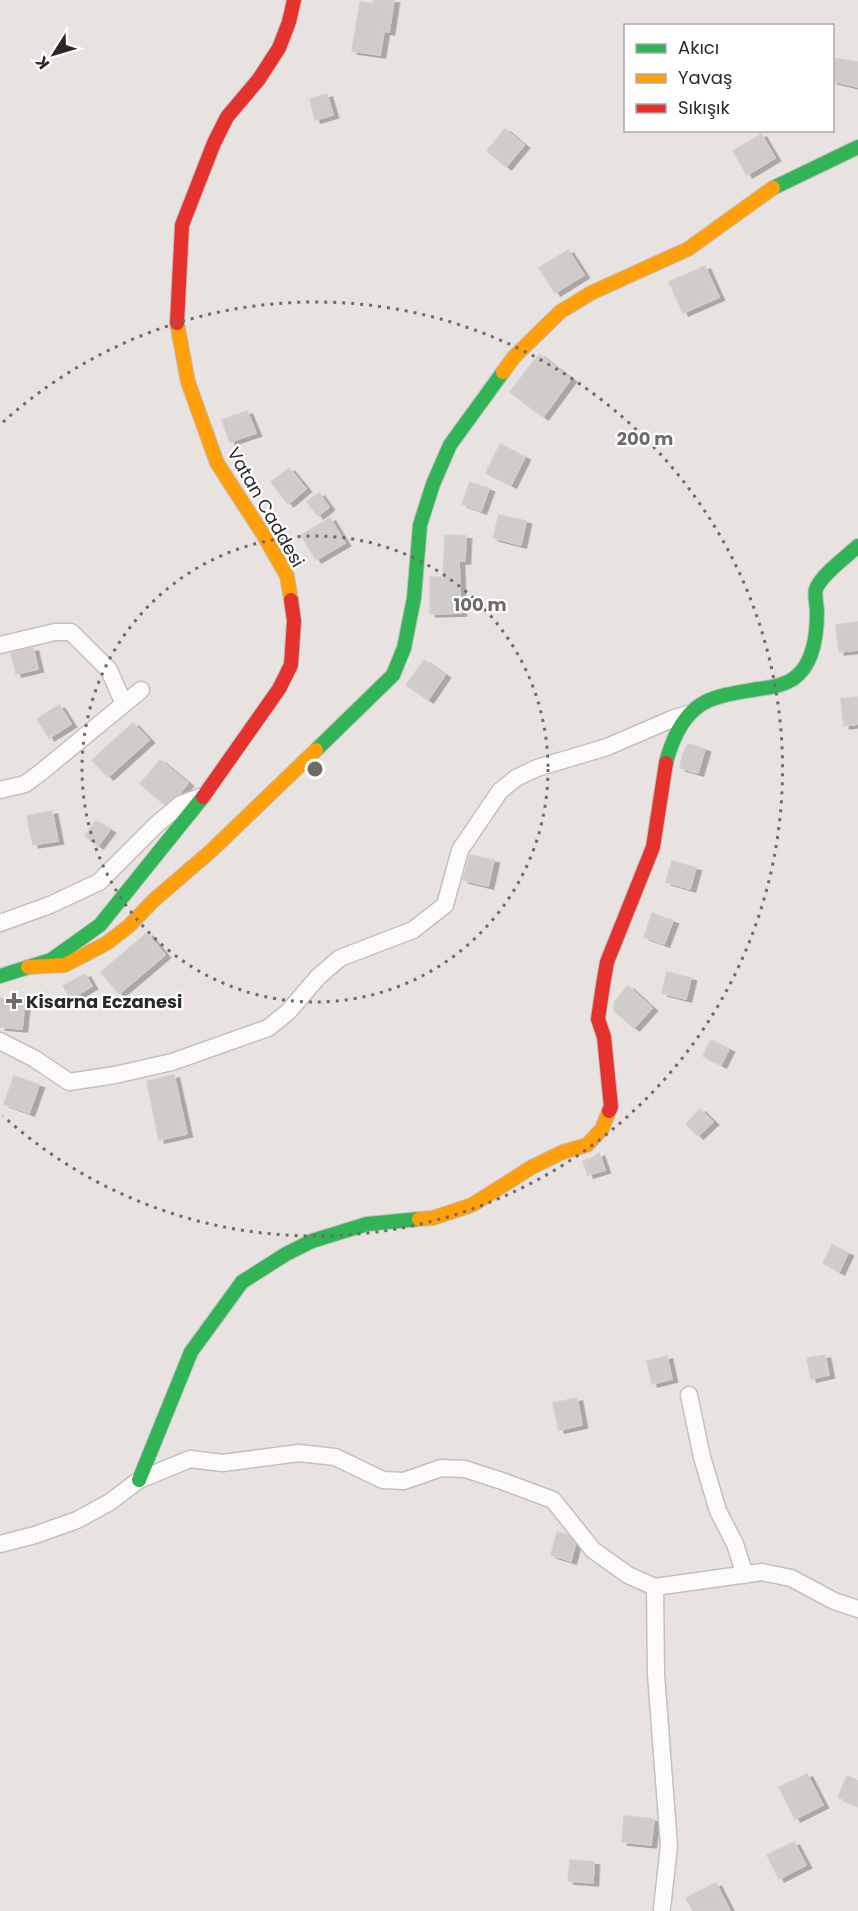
<svg xmlns="http://www.w3.org/2000/svg" width="858" height="1911" viewBox="0 0 858 1911" font-family="Poppins,sans-serif">
<style>
.building{fill:#cfccc9;stroke:#d3cfcc;stroke-width:1.5;filter:url(#shadow)}
.lines{fill:none;stroke-linecap:round;stroke-linejoin:round}
.street-casing{stroke:#c2c0c1;stroke-width:19}
.fast-casing{stroke:#c2c0c1;stroke-width:16}
.slow-casing{stroke:#c2c0c1;stroke-width:16}
.jam-casing{stroke:#c2c0c1;stroke-width:16}
.street{stroke:#fcfbfa;stroke-width:16}
.fast{stroke:#30b455;stroke-width:14}
.slow{stroke:#ff9f0a;stroke-width:14}
.jam{stroke:#e5322d;stroke-width:14}
.ring{fill:none;stroke:#6c6b6a;stroke-width:3;stroke-dasharray:3 6}
.poi-dot{fill:#6c6b6a;stroke:#fff;stroke-width:2}
.labels{text-anchor:middle;dominant-baseline:central;stroke-width:4.5;stroke-linejoin:round;paint-order:stroke}
.street-label{font-size:18px;fill:#2a2a2a;stroke:#fff}
.poi-label{font-size:18px;font-weight:bold;fill:#2a2a2a;stroke:#fff;text-anchor:start}
.centre{fill:#6c6b6a;stroke:#fff;stroke-width:3}
.ring-label{font-size:18px;text-anchor:middle;font-weight:bold;fill:#6c6b6a;stroke:#fff;stroke-width:4.5;stroke-linejoin:round;paint-order:stroke}
</style>
<defs>
<filter id="shadow"><feDropShadow dx="5.5" dy="3" stdDeviation="0" flood-color="#0004"/></filter>
</defs>
<rect width="100%" height="100%" fill="#e8e3e0"/>
<!-- building -->
<path class="building" d="M373,0h21l-5,32 -5,-1 -4,24 -28,-4 8,-49 13,2z
M832,58l26,4v25l-26,-6z
M327,94l6,21 -18,5 -5,-21z
M505,129l19,16 -18,22 -19,-16z
M761,134l14,24 -28,17 -14,-24z
M568,250l16,25 -29,18 -16,-25z
M705,266l14,31 -36,16 -14,-31z
M539,354l32,25 -28,38 -33,-25z
M247,411l9,22 -26,9 -8,-22z
M500,444l25,13 -14,28 -25,-12z
M289,468l17,21 -18,15 -17,-22z
M470,482l19,7 -8,22 -19,-7z
M319,493l10,14 -11,9 -11,-14z
M499,515l27,6 -5,24 -28,-7z
M330,518l15,25 -29,17 -15,-25z
M445,535l21,1 -1,25h-6l2,52 -31,1v-37h13z
M858,622v28l-19,2 -3,-27z
M33,648l5,21 -22,5 -5,-21z
M424,660l21,15 -17,25 -22,-15z
M858,697v27l-14,2 -3,-27z
M59,705l12,19 -22,14 -12,-19z
M133,723l16,17 -41,37 -16,-17z
M688,744l17,5 -7,24 -18,-5 2,-11z
M160,760l28,23 -8,10 -16,11 -24,-20z
M52,811l6,30 -25,4 -6,-29z
M96,821l14,9 -12,16 -13,-10z
M470,855l24,5 -6,26 -25,-6z
M672,861l24,7 -6,21 -24,-7z
M652,913l21,8 -9,23 -20,-7z
M147,933l18,22 -46,39 -18,-22z
M667,972l24,6 -5,21 -24,-6z
M85,974l7,12 -21,13 -8,-13z
M628,986l24,22 -18,20 -20,-17 1,-10z
M0,998l25,2 -3,29 -22,-2z
M711,1040l18,9 -8,16 -18,-9z
M174,1075l13,59 -28,6 -12,-59z
M14,1076l25,9 -10,28 -25,-9z
M700,1109l13,13 -15,14 -12,-12z
M599,1153l6,17 -17,5 -5,-14 9,-3z
M832,1245l16,8 -9,19 -16,-9z
M825,1355l4,20 -18,4 -4,-21z
M667,1356l5,23 -20,5 -5,-23z
M577,1398l5,27 -23,5 -6,-27z
M557,1532l11,3 7,10 -4,16 -20,-6z
M807,1774l16,31 -28,14 -16,-32z
M847,1776l11,5v25l-20,-9z
M624,1816l30,3 -3,26 -29,-3z
M794,1842l12,23 -27,14 -12,-24z
M570,1860l24,2 -1,21 -25,-2z
M716,1883l14,28h-37l-7,-13z"/>
<g class="lines">
<!-- street casing -->
<g class="street-casing">
<path id="street" d="M0,645l55,-13h16l38,38 15,34
M0,790l25,-6 15,-11 101,-83
M0,923l50,-18 49,-23 58,-58 24,-20 22,-8
M0,1041l35,18 34,23 46,-7 57,-13 96,-34 20,-16 30,-35 22,-19 73,-28 32,-25 15,-55 40,-59 16,-13 21,-10 70,-21 65,-28 16,-5
M689,1395l13,62 16,54 17,33 10,31
M0,1544l35,-9 42,-15 33,-18 29,-22 51,-21 33,4 76,-10 36,4 48,23 21,1 37,-13 24,1 37,12 51,19 40,50 35,25 27,12 107,-15 29,6 43,23 24,8
M655,1587l1,87 13,172 -7,62"/>
</g>
<!-- fast casing -->
<g class="fast-casing">
<path id="fast" d="M773,188l85,-41
M316,750l77,-75 11,-27 10,-50 6,-73 13,-41 17,-39 53,-73
M666,763c2,-9 5,-17 9,-26 18,-40 43,-41 83,-48 10,-1 26,-4 35,-10 21,-14 24,-44 24,-67 0,-7 -3,-17 -1,-23 5,-14 31,-33 42,-43
M0,976l51,-16 49,-35 103,-128
M139,1480l52,-128 51,-70 44,-28 26,-13 55,-17 52,-5"/>
</g>
<!-- slow casing -->
<g class="slow-casing">
<path id="slow" d="M177,323l11,59 29,81 46,71 24,42 4,24
M503,372l11,-15 46,-45 31,-19 97,-44 85,-61
M28,967l37,-2 42,-22 22,-17 25,-26 57,-49 105,-101
M419,1219l14,-1 39,-13 60,-38 31,-15 24,-7 15,-16 7,-18"/>
</g>
<!-- jam casing -->
<g class="jam-casing">
<path id="jam" d="M177,323l5,-98 32,-82 13,-26 32,-38 20,-31 10,-26 5,-22
M203,797l76,-108 12,-24 3,-44 -3,-21
M609,1111l2,-4 -7,-70 -6,-18 5,-34 4,-23 46,-115 13,-84"/>
</g>
<!-- street -->
<use href="#street" class="street"/>
<!-- fast -->
<use href="#fast" class="fast"/>
<!-- slow -->
<use href="#slow" class="slow"/>
<!-- jam -->
<use href="#jam" class="jam"/>
</g>
<!-- distance rings -->
<g class="ring">
<circle cx="315" cy="769" r="233"/>
<path d="M3 422A467 467 0 1 1 3 1116"/>
</g>
<!-- markers -->
<path class="poi-dot" d="M11 992h6v6h6v6h-6v6h-6v-6h-6v-6h6z"/>
<g class="labels">
<!-- street labels -->
<g class="street-label">
<text transform="translate(266 507) rotate(60)">Vatan Caddesi</text>
</g>
<!-- poi labels -->
<g class="poi-label">
<text x="26" y="1001">Kisarna Eczanesi</text>
</g>
</g>
<circle cx="315" cy="769" r="9" class="centre"/>
<g class="ring-label">
<text x="645" y="445">200 m</text>
<text x="480" y="611">100 m</text>
</g>
<!-- legend -->
<rect x="624" y="24" width="210" height="108" fill="#ffffff" stroke="#aaaaaa" stroke-width="1.5"/>
<rect x="636" y="44" width="30" height="9" fill="#30b455" stroke="#aaaaaa" stroke-width="1.5"/>
<text x="678" y="54" font-size="18" fill="#2a2a2a">Akıcı</text>
<rect x="636" y="74" width="30" height="9" fill="#ff9f0a" stroke="#aaaaaa" stroke-width="1.5"/>
<text x="678" y="84" font-size="18" fill="#2a2a2a">Yavaş</text>
<rect x="636" y="104" width="30" height="9" fill="#e5322d" stroke="#aaaaaa" stroke-width="1.5"/>
<text x="678" y="114" font-size="18" fill="#2a2a2a">Sıkışık</text>
<!-- north arrow -->
<g transform="translate(54 54) rotate(233)" stroke="#ffffff" stroke-width="4.5" paint-order="stroke">
<path d="M0-4.5L10 22L0 15L-10 22Z" fill="#2a2a2a"/>
<text y="-9" font-size="16" font-weight="bold" text-anchor="middle" fill="#2a2a2a">K</text>
</g>
</svg>
